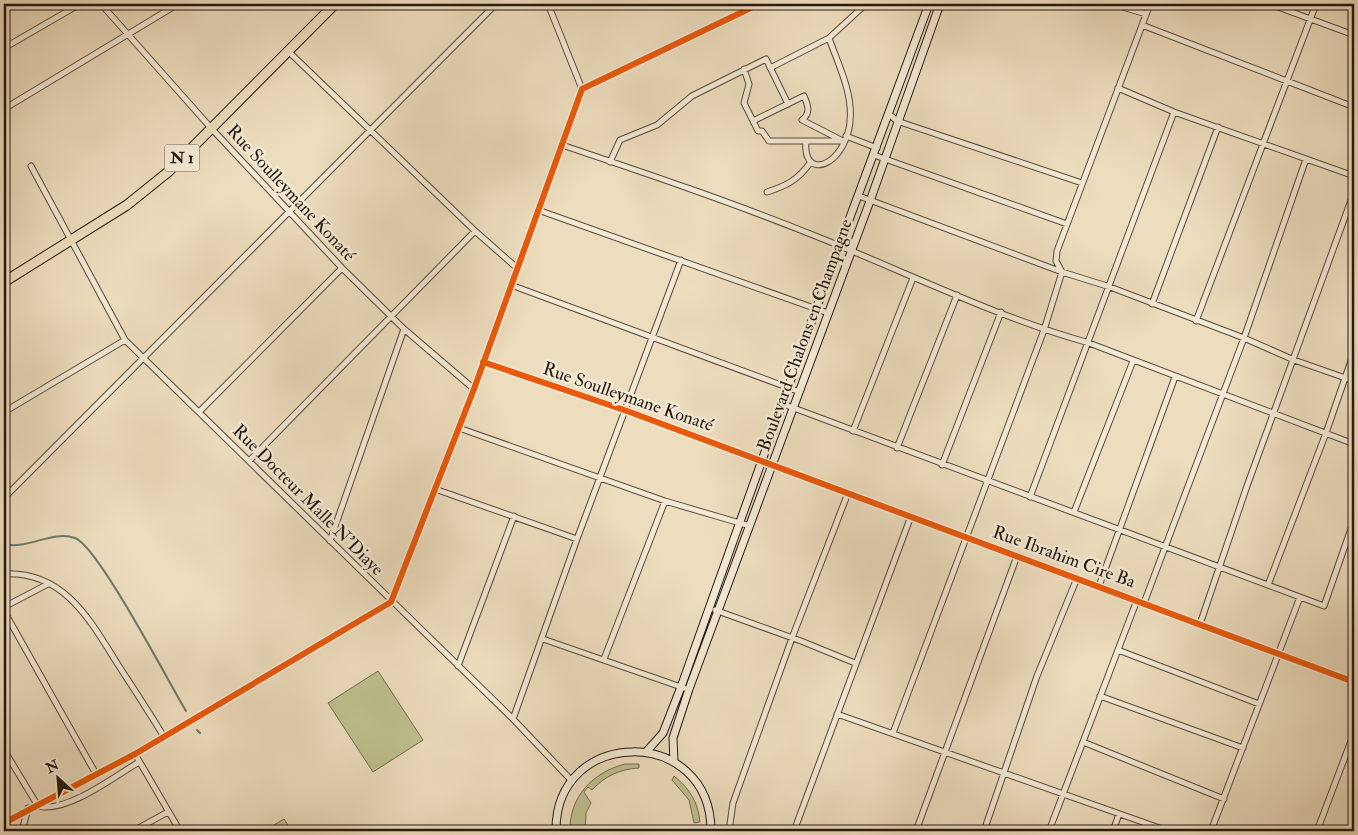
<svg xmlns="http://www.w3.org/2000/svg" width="1358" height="835" viewBox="0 0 1358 835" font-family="'IM FELL Double Pica',serif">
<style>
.green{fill:#bebf8e;stroke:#716c50}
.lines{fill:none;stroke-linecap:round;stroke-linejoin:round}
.stream{stroke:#6b7b6f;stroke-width:2}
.minor-casing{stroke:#564a3d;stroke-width:7}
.secondary-casing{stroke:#241912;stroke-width:9}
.trunk-casing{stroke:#241912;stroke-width:11}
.minor{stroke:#f3e9d5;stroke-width:5}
.secondary{stroke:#f3e9d5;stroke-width:7}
.trunk{stroke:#edddbe;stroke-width:9}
.cycleway-casing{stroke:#f3e9d5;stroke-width:9}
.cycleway{stroke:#e8590c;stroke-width:6}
.labels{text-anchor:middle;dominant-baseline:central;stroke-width:5;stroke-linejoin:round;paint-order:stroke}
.shield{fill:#f3e9d5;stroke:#62574c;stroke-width:1}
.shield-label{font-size:16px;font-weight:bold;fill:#241912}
.street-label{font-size:18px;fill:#241912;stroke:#f3e9d5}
</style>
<rect width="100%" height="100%" fill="#edddbe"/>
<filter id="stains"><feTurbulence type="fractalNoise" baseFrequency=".004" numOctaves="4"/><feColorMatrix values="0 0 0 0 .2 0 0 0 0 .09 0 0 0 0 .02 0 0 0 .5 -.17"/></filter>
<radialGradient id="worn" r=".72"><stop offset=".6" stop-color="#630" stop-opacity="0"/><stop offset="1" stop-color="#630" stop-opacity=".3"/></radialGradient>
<!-- green -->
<path class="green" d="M378,671l45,69 -50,32 -45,-69z
M625,764h14v4c-19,1 -34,8 -47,22l-4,-3 -4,5 7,11 -5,10 -1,18h-15c-1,-34 23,-59 55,-67z
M674,776c16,13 24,26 26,46l-6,1 -5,-23 -17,-20z
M284,819l8,12h-28z"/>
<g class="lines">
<!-- stream -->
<path class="stream" d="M4,544c23,6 48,-14 71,-6 23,8 94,145 111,173
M197,730l3,3"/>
<!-- minor casing -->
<g class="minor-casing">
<path id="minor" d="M101,4l110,124 131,140 62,61 70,60
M548,4l34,85
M1113,4l33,10
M1270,4l84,31
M1142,25l212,82
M4,48l76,-44
M288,51l187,180 42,37
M770,68l59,-30 37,-34
M744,69l5,15 -5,19 14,28h4l7,10h75
M1118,88l56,24 180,64
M4,109l174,-105
M889,114l8,7 185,62
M753,121l51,-25c4,9 7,17 -2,24l39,20
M846,136l31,12
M806,141c-3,30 20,30 34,9 5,-7 10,-21 10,-29 3,-28 -12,-57 -21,-83
M562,145c86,29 172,58 256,92 90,36 178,80 271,106l265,101
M874,155l193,69
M610,162l10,-22 37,-15 35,-29 74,-37 22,45
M31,166l94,174 388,379 59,62
M767,192c19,-6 31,-12 43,-29
M859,196l203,76 48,15 134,51 50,22 60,21
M538,210l290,103
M511,285l289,107
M1152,304l66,-177
M1196,321l120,-317
M483,362l144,49 727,271
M783,404l541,202 30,-86
M4,412l121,-72
M199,412l143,-144
M459,428l206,73 85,25
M853,431l60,-153
M897,448l60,-153
M249,461l226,-230
M942,465l59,-153
M435,489l142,50
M1030,497l144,-385
M4,498l492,-494
M1074,512l59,-151
M330,541l74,-212
M4,574c60,-3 86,46 113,89 16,25 32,49 47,74
M1268,585l58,-152 28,-81
M1099,586l76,-209
M1144,603l100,-265 62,-179
M4,607l44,-23
M715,610l86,31 54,22
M4,611l92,163
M1200,624l47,-138 107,-294
M543,639l141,49
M1118,650l141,54
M604,659l61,-158
M458,666l56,-150
M1100,696l143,52
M837,714l331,117
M513,719l64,-180 104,-279
M893,733l151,-403 18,-58 -6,-11 1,-10 93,-247
M1083,742l141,57
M4,750l34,56c28,8 77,-30 101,-44
M135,754l45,77
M4,823l131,-69 256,-152 83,-213 108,-300 177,-85
M4,828l3,3
M22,831l6,-23
M133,831l35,-19
M729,831l4,-28 59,-165 56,-145
M794,831l117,-315
M916,831l101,-275
M984,831l53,-155 40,-98
M1049,831l88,-231
M1113,831l6,-17
M1211,831l89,-234
M1317,831l37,-98"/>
</g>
<!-- secondary casing -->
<g class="secondary-casing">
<path id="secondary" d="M646,752l17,-19 18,-46 135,-378 113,-305
M674,762l-1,-24 16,-49 181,-488 70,-197
M556,831c-1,-105 155,-106 155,0"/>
</g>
<!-- trunk casing -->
<g class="trunk-casing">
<path id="trunk" d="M4,282l123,-77 41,-33 167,-168"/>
</g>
<!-- minor -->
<use href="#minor" class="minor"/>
<!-- secondary -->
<use href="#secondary" class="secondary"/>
<!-- trunk -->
<use href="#trunk" class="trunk"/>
<!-- cycleway casing -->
<g class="cycleway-casing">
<path id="cycleway" d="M483,362l144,49 727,271
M4,823l131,-69 256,-152 83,-213 108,-300 177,-85"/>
</g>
<!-- cycleway -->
<use href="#cycleway" class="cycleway"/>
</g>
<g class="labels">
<!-- shield labels -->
<rect class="shield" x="164.5" y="144.5" width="35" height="27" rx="4"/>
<g class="shield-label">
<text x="182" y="158">N 1</text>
</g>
<!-- street labels -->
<g class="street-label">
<text transform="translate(291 193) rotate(47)">Rue Soulleymane Konaté</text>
<text transform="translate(805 335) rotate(-70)">Boulevard Chalons en Champagne</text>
<text transform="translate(628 397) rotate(19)">Rue Soulleymane Konaté</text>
<text transform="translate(308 500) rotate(45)">Rue Docteur Malle N'Diaye</text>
<text transform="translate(1064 557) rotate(20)">Rue Ibrahim Cire Ba</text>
</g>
</g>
<!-- margin -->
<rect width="1358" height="835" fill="none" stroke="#edddbe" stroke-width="20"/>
<rect x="5" y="5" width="1348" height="825" fill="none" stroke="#241912" stroke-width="2.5"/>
<rect x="10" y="10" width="1338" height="815" fill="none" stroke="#241912"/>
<!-- north arrow -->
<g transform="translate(58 778) rotate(334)" stroke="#f3e9d5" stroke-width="4" paint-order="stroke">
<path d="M0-4L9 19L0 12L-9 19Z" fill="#241912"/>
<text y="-8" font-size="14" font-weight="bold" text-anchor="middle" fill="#241912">N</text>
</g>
<rect width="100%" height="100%" filter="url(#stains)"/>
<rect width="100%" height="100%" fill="url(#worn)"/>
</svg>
